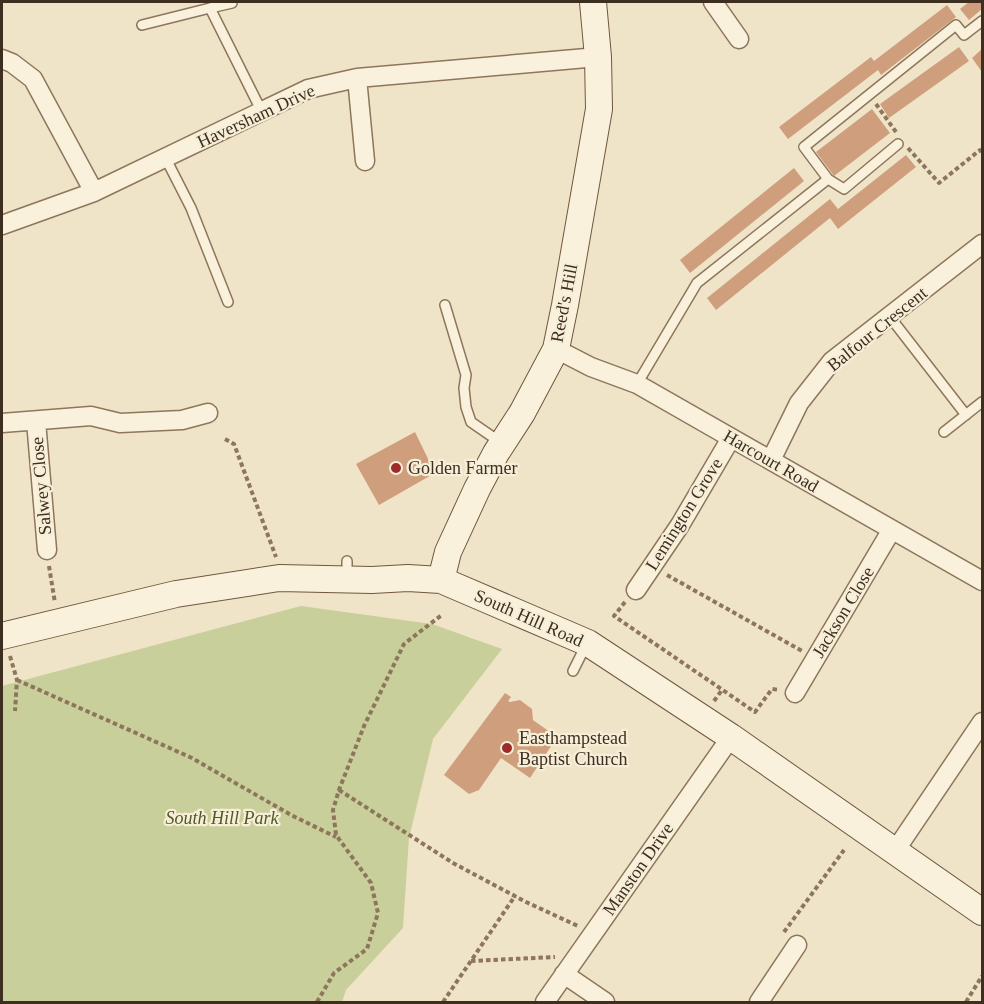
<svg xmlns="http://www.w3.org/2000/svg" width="984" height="1004" viewBox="0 0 984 1004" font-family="Georgia,serif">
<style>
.green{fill:#c9cf9b}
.building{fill:#cf9f7d}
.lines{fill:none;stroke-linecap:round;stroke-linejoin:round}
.lane-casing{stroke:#8d765c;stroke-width:12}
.street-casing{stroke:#8d765c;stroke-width:21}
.secondary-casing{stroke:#6f573f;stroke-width:28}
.path{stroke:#8d765c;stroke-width:4;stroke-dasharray:4.5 3;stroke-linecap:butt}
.lane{stroke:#faf1dc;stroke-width:9}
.street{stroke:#faf1dc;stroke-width:18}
.secondary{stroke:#faf1dc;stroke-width:26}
.poi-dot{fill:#9e2a2b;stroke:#f7eed8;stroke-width:2}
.labels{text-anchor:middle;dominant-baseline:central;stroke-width:4.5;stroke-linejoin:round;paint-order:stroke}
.street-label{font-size:18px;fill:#3d2e20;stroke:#f7eed8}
.poi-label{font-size:18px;fill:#3d2e20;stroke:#f7eed8;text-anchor:start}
.park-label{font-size:18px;font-style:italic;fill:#4d5a26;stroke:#f7eed8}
</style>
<rect width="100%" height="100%" fill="#f0e4c8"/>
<!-- green -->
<path class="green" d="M301,606l131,18 70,25 -69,90 -24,99 -6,90 -57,62 -4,12h-340v-316z"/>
<!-- building -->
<path class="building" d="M969,2h13v7l-13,11 -9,-11z
M947,5l9,12 -75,58 -3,-5 -90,69 -9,-12 92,-70 3,4z
M959,47l10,14 -80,57 -9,-14z
M982,49v23l-10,-14z
M872,109l18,24 -56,43 -18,-24z
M906,155l10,12 -78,62 -8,-11 -114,92 -9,-12 123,-99 8,10z
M794,168l10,13 -114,92 -10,-13z
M415,432l20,41 -56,32 -23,-41z
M505,693l6,4 -3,4 2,1 10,-2 12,9 1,11 24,17 -27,41 -29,-20 -22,32 -10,4 -25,-19z"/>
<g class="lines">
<!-- lane casing -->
<g class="lane-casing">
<path id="lane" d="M210,8l22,-5
M142,25l68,-17 52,104
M166,159l25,49 37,94
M828,179l16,10 54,-45
M445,305l21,70 -2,13 2,19 5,15 29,20
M890,317l76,98
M637,384l60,-101 131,-104 -24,-32 152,-122 8,10 18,-14v1
M944,432l38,-30
M347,561v16
M573,671l13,-26"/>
</g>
<!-- street casing -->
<g class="street-casing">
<path id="street" d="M713,2l26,37
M2,59l10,4 21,16 61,113
M357,78l8,83
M2,225l92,-33 214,-103 49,-11 241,-21
M556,349l35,18 46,17 345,197
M36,421l11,129
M2,423l89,-7 29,7 62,-3 26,-7
M771,460l28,-57 33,-42 150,-117
M636,590l44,-65 51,-87
M795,693l96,-162
M895,851l87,-129
M564,974l41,28
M545,1002l186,-265
M759,1002l38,-57"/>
</g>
<!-- secondary casing -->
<g class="secondary-casing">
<path id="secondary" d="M441,580l7,-28 29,-63 19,-36 26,-40 34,-64 9,-44 34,-196 -1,-52 -5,-55
M2,636l174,-42 103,-16 93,2 36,-2 33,2 147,63 143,94 251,175"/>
</g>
<!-- path -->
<path class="path" d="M876,104l20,28
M908,148l31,35 41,-33 2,4
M225,439l9,5 42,113
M49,566l6,37
M667,575l135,76
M625,602l-11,14 141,96 17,-23 8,1
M10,656l7,24 -2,31
M17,680l175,78 99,57 45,22
M714,701l8,-11
M339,790l114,73 73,39 52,24
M784,932l60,-82
M471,961l84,-4
M317,1002l17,-29 33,-24 11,-36 -7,-30 -35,-48 -3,-25 6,-20 25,-64 40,-82 39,-30
M443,1002l72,-106
M966,1002l16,-26"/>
<!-- lane -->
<use href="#lane" class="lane"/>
<!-- street -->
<use href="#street" class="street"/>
<!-- secondary -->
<use href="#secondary" class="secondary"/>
</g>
<!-- markers -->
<g class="poi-dot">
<circle cx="396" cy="468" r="6"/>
<circle cx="507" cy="748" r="6"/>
</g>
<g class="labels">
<!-- street labels -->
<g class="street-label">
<text transform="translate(256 116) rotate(-25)">Haversham Drive</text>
<text transform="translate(564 303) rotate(-79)">Reed's Hill</text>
<text transform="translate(877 329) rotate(-39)">Balfour Crescent</text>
<text transform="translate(771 461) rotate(30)">Harcourt Road</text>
<text transform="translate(41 486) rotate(-95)">Salwey Close</text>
<text transform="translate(684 514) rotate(-58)">Lemington Grove</text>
<text transform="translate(843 612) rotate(-59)">Jackson Close</text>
<text transform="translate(529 618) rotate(24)">South Hill Road</text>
<text transform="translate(638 869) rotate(-55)">Manston Drive</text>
</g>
<!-- poi labels -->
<g class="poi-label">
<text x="408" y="468">Golden Farmer</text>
<text x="519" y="738">Easthampstead<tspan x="519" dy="21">Baptist Church</tspan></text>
</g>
<!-- park labels -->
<g class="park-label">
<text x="222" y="818">South Hill Park</text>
</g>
</g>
<!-- border -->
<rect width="984" height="1004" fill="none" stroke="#3d2e20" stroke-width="6"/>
</svg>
